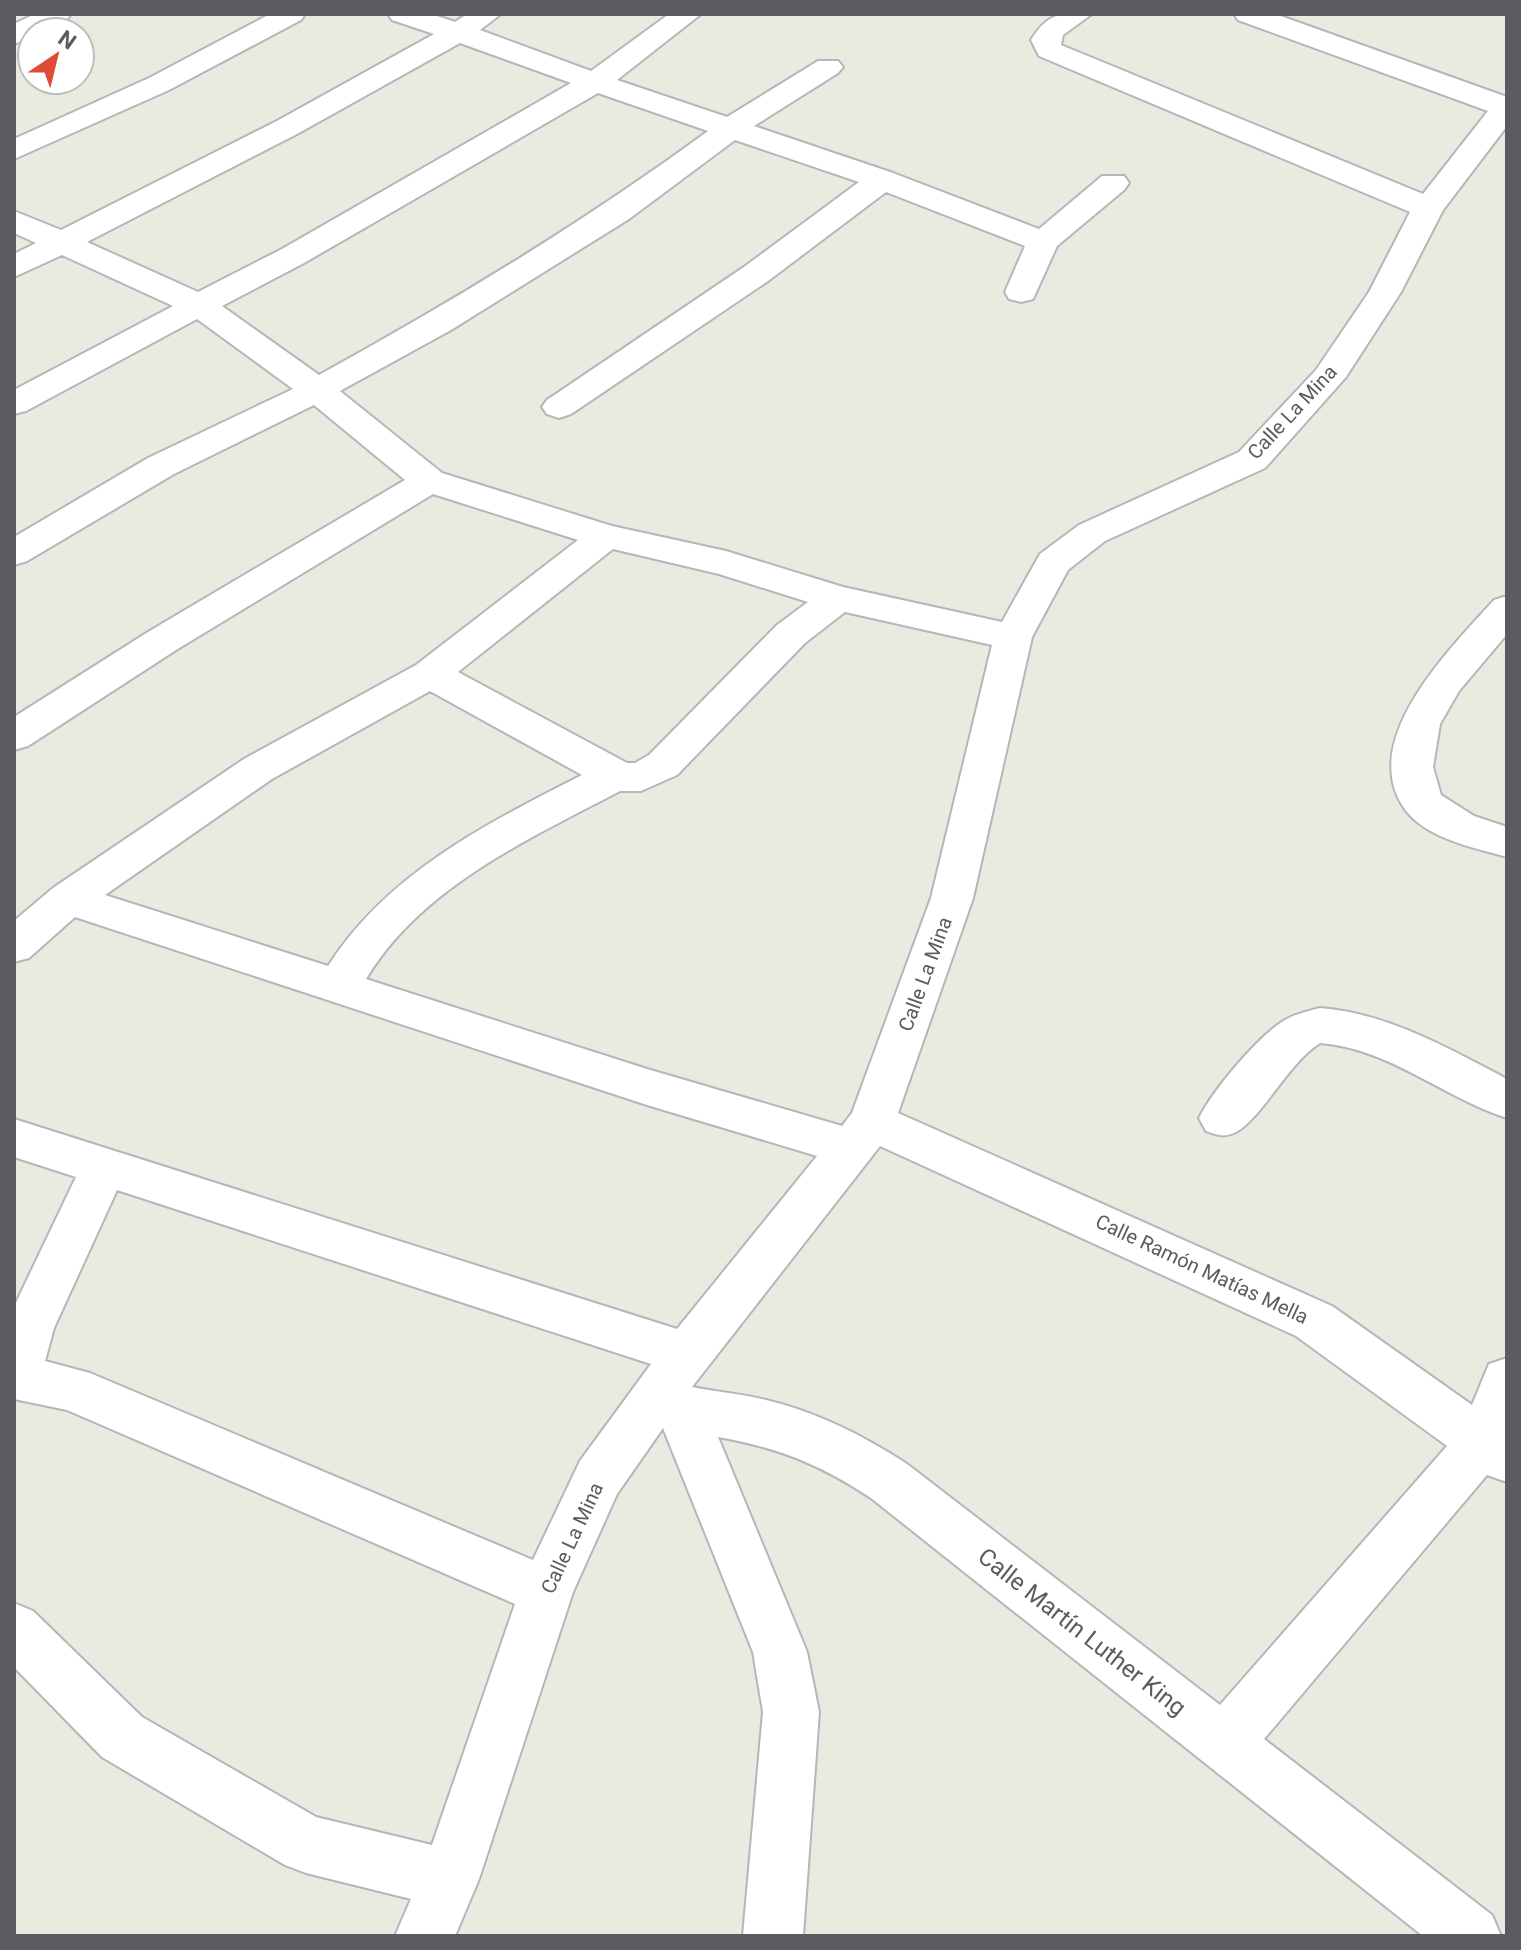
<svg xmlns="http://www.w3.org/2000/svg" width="1521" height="1950" viewBox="0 0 1521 1950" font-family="Roboto,sans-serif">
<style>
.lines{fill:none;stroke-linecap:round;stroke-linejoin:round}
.minor-casing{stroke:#b4b6bb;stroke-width:4}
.minor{fill:#fff;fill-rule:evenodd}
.labels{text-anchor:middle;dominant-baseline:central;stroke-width:6;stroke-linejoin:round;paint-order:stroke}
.street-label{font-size:20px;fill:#5a5c61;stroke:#fff}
.near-street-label{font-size:24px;fill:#5a5c61;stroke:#fff}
</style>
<rect width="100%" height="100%" fill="#ebeae1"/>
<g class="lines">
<!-- minor casing -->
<g class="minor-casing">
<path id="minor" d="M35,14h36c-8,12 -25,18 -39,18v5l-18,7v-20z
M270,14h35l-4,6 -132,70 -155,69v-20l135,-61z
M388,14h43l24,8 12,-8h34l-21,16 111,41 78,-57h32l-84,66 110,37 91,-56h20l5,6 -5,6 -84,53 139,47 146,56 63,-53h22l5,7 -5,7 -67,56 -24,53 -12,3 -12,-3 -4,-7 20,-46 -139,-54 -118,89 -197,133 -12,4 -12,-4 -5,-7 5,-7 197,-133 115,-85 -124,-42 -106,79 -178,111 -111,61 102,82 170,53 114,25 117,36 159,35 38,-68 39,-29 160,-73 77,-82 53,-78 41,-80 -371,-156 -8,-16c18,-29 29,-26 61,-26l-29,21 -2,10 362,149 65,-83 -250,-91 -4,-6h41l232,83v29l-64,84 -42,82 -55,85 -81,91 -160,73 -37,29 -36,67 -59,261 -75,215 434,193 140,99 17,-41 18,-6v124l-20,-7 -223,264 228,176 9,21h-78l-552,-438c-52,-34 -92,-50 -153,-61l89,215 12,60 -16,224h-60l20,-224 -10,-60 -90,-224 -46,66 -44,98 -94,287 -24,57h-60l16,-37 -105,-26 -21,-8 -183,-108 -88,-90v-64l19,8 109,106 174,100 116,28 83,-241 -448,-194 -53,-11v-92l62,-130 -62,-20v-38l663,210 140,-173 -170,-51 -572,-188 -46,41 -15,4v-41l39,-33 191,-129 172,-94 162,-125 -145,-46 -257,156 -148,96 -14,4v-33l134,-85 257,-152 -91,-75 -140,69 -147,87 -13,4v-28l134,-79 145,-69 -96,-70 -171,92 -12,3v-24l159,-84 -111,-51 -48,22v-23l22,-11 -22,-10v-22l47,19 214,-108 159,-88 -42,-14zM460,43l111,40 -289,166 -84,43 -111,-50 210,-108zM598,93l110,38c-124,91 -254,170 -389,244l-97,-69 82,-43zM613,549l106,25 89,28 -31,23 -128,130 -14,8h-8l-169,-91zM845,612l147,33 -61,253 -79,215 -10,13 -195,-57 -281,-90c55,-92 163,-140 254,-188h21l36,-16 128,-132zM430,691l152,84c-96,49 -194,98 -254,191l-223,-71 167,-116zM880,1146l416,190 151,110 -227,259 -313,-241c-43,-28 -90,-52 -141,-64 -24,-6 -49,-8 -74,-13zM117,1190l534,174 -71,97 -47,99 -443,-187 -45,-12 9,-33z
M1507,596v38l-48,57 -19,33 -7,43 8,28 33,21 33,11v30c-32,-9 -78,-18 -100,-45 -54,-69 45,-165 87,-212z
M1320,1008c67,5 128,40 187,71v39c-65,-21 -116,-69 -187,-75 -31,19 -58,75 -84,89 -11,6 -19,3 -30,-1l-7,-13c14,-28 59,-82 86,-98 10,-6 24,-9 35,-12z"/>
</g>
<!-- minor -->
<use href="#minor" class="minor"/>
</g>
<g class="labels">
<!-- street labels -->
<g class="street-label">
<text transform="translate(1292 412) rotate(-47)">Calle La Mina</text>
<text transform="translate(925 974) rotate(-70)">Calle La Mina</text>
<text transform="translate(1202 1269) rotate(25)">Calle Ramón Matías Mella</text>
<text transform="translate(572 1538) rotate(-65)">Calle La Mina</text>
</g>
<!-- near-street labels -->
<g class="near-street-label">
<text transform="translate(1082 1632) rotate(38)">Calle Martín Luther King</text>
</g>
</g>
<!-- border -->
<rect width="1521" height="1950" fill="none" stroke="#5a5c61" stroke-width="32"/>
<!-- north arrow -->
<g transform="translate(56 56) rotate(35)"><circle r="38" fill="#ffffff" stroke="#bdbec0" stroke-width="2"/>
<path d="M0-6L14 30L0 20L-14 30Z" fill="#dc4c36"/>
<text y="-12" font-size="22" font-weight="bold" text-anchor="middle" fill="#5a5c61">N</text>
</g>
</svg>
